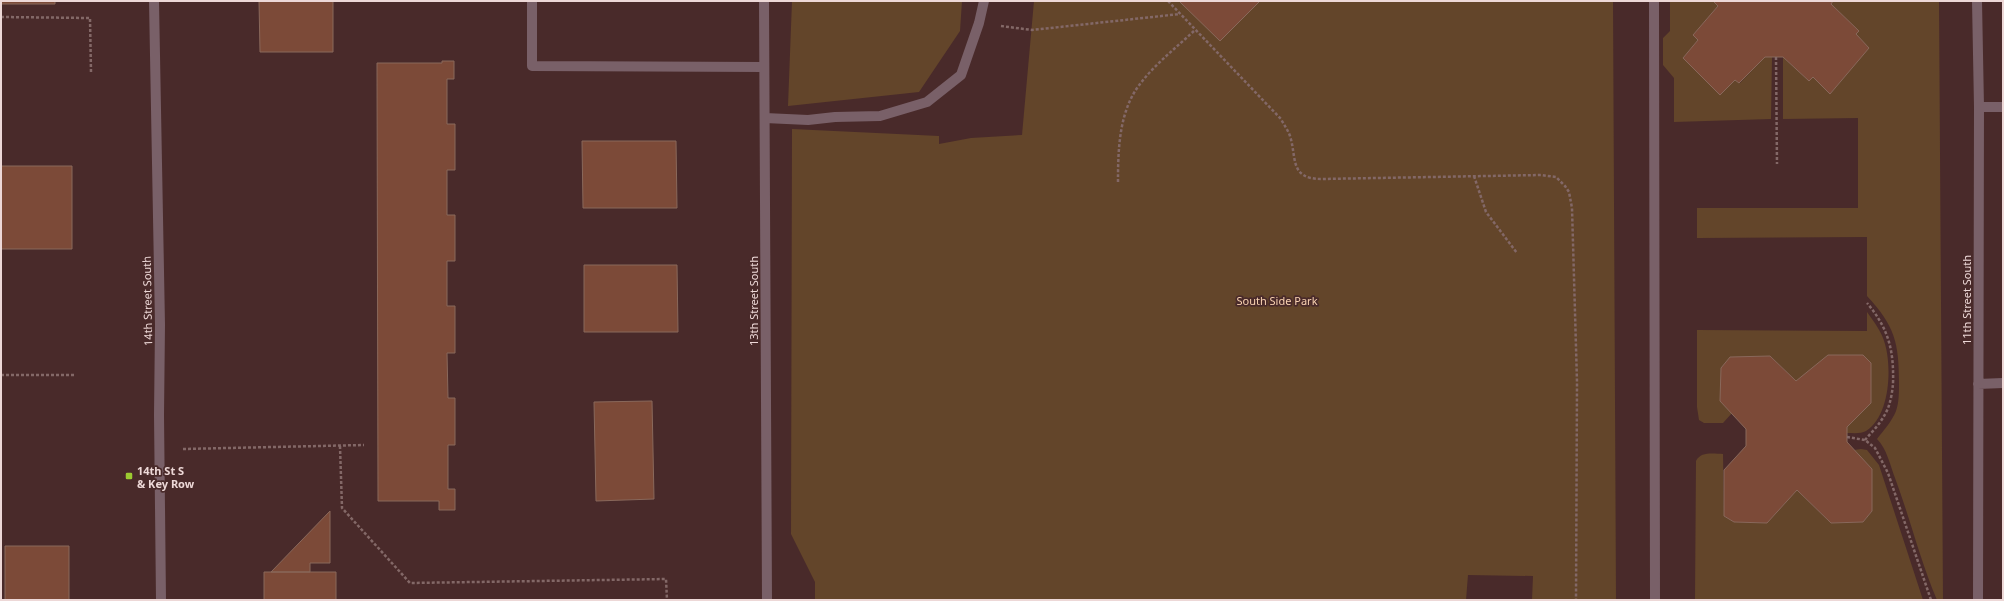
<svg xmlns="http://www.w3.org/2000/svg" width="2004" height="601" viewBox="0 0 2004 601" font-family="'Noto Sans',sans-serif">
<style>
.green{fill:#63452a}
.building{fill:#7c4a38;stroke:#89685b}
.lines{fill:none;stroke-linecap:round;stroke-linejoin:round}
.path{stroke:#836867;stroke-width:2.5;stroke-dasharray:3 2;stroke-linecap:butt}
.minor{stroke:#796068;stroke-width:10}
.poi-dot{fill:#9cca31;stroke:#492a2a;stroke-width:1.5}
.labels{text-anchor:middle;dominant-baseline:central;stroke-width:3.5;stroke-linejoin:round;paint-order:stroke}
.park-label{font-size:11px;fill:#f9d2b1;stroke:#492a2a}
.street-label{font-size:11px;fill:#edd8d7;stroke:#492a2a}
.poi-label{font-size:11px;font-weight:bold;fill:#edd8d7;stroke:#492a2a;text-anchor:start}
</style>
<rect width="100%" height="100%" fill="#492a2a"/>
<!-- green -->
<path class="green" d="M792,1h170l-2,30 -41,61 -131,14z
M1034,1h579l3,599h-84l1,-24 -65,-1 -2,25h-651v-18l-24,-48 1,-405 147,7v8l32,-6 51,-3z
M1670,1h43l5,5 -25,29 5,5 -15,18 37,37 15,-15 5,3 25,-26h7l-1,62 -97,3v-44l-11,-13v-27l7,-7z
M1833,1h106l4,599h-6c-17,-40 -27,-82 -42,-122 -5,-13 -8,-29 -18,-39 7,-9 15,-18 19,-28 3,-8 3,-19 3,-28 0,-40 -4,-57 -32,-87v-59l-170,1v-30h161v-90l-75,1v-62l26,24 4,-4 17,17 38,-46 -12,-14 2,-4 -27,-26z
M1867,312c7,10 15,20 18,32 7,24 5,72 -19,87 -5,3 -13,2 -19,2v-6l24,-24v-40l-8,-8 -67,26 -26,-25 -38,57 -9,10h-19l-5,-3 -2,-13v-77l170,1z
M1861,449l6,1 12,15 44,135h-228l1,-139c5,-10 18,-7 27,-7l1,62 10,6 33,1 30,-33 34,33 32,-1 9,-11v-42l-18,-19z"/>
<!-- building -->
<path class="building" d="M1,1h54v3h-54z
M259,1h74v51h-73z
M1179,1h81l-40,40z
M1713,1h120l-2,3 28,27 -3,3 13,14 -39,46 -17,-17 -4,4 -26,-24h-18l-26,26 -4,-3 -15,15 -37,-37 15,-18 -5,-5 25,-29z
M442,61h12v18h-7v45h8v46h-8v45h8v46h-8v45h8v47h-8l1,45h7v47h-7v44h7v21h-16v-9h-61l-1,-438h65z
M582,141h94l1,67h-94z
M1,166h71v83h-71z
M584,265h93l1,67h-94z
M1828,355h35l8,8v40l-24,24v15l25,27v42l-9,11 -32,1 -34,-33 -30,33 -33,-1 -10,-6v-46l22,-24v-17l-26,-28 1,-33 9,-11 40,-1 26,25z
M652,401l2,98 -58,2 -2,-99z
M330,511v52h-20v9h-39z
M5,546h64v54h-64z
M264,572h72v28h-72z"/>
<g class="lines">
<!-- path -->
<path class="path" d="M1168,1l113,118c3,6 7,11 9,17 7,22 -1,43 32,43l219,-4 15,2 9,9 4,6 3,16 5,174 -1,218
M1,17l89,1 1,54
M1001,26l31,4 148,-16
M1776,57l1,107
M1474,176l12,36 31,41
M1118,182c0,-33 1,-71 22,-98 15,-20 37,-37 55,-54
M1,375h73
M1847,437l18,3 10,8 13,25 43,127
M1865,440c6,-7 14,-15 19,-24 6,-9 8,-22 9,-32 1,-33 -4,-55 -26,-81
M340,446l2,62 68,75 256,-4 1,21
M183,449l181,-4"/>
<!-- minor -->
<path class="minor" d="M154,1l6,324 -1,90 2,185
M532,1v65l232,1
M764,1l3,599
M1654,1l1,599
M1977,1l2,106 -1,493
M1979,107h24
M765,118l43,2 27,-3 45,-1 47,-14 34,-27 18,-52 5,-22
M1978,384l25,-1"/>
</g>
<!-- markers -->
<rect class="poi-dot" x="125" y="472" width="8" height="8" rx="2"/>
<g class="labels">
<!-- park labels -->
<g class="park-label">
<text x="1277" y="300">South Side Park</text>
</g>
<!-- street labels -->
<g class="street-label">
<text transform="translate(1966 300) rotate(-90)">11th Street South</text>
<text transform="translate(147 301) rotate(-91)">14th Street South</text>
<text transform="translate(753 301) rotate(-90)">13th Street South</text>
</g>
<!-- poi labels -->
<g class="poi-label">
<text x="137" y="470">14th St S<tspan x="137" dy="13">&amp; Key Row</tspan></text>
</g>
</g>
<!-- border -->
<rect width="2004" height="601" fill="none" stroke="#edd8d7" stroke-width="4"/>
</svg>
